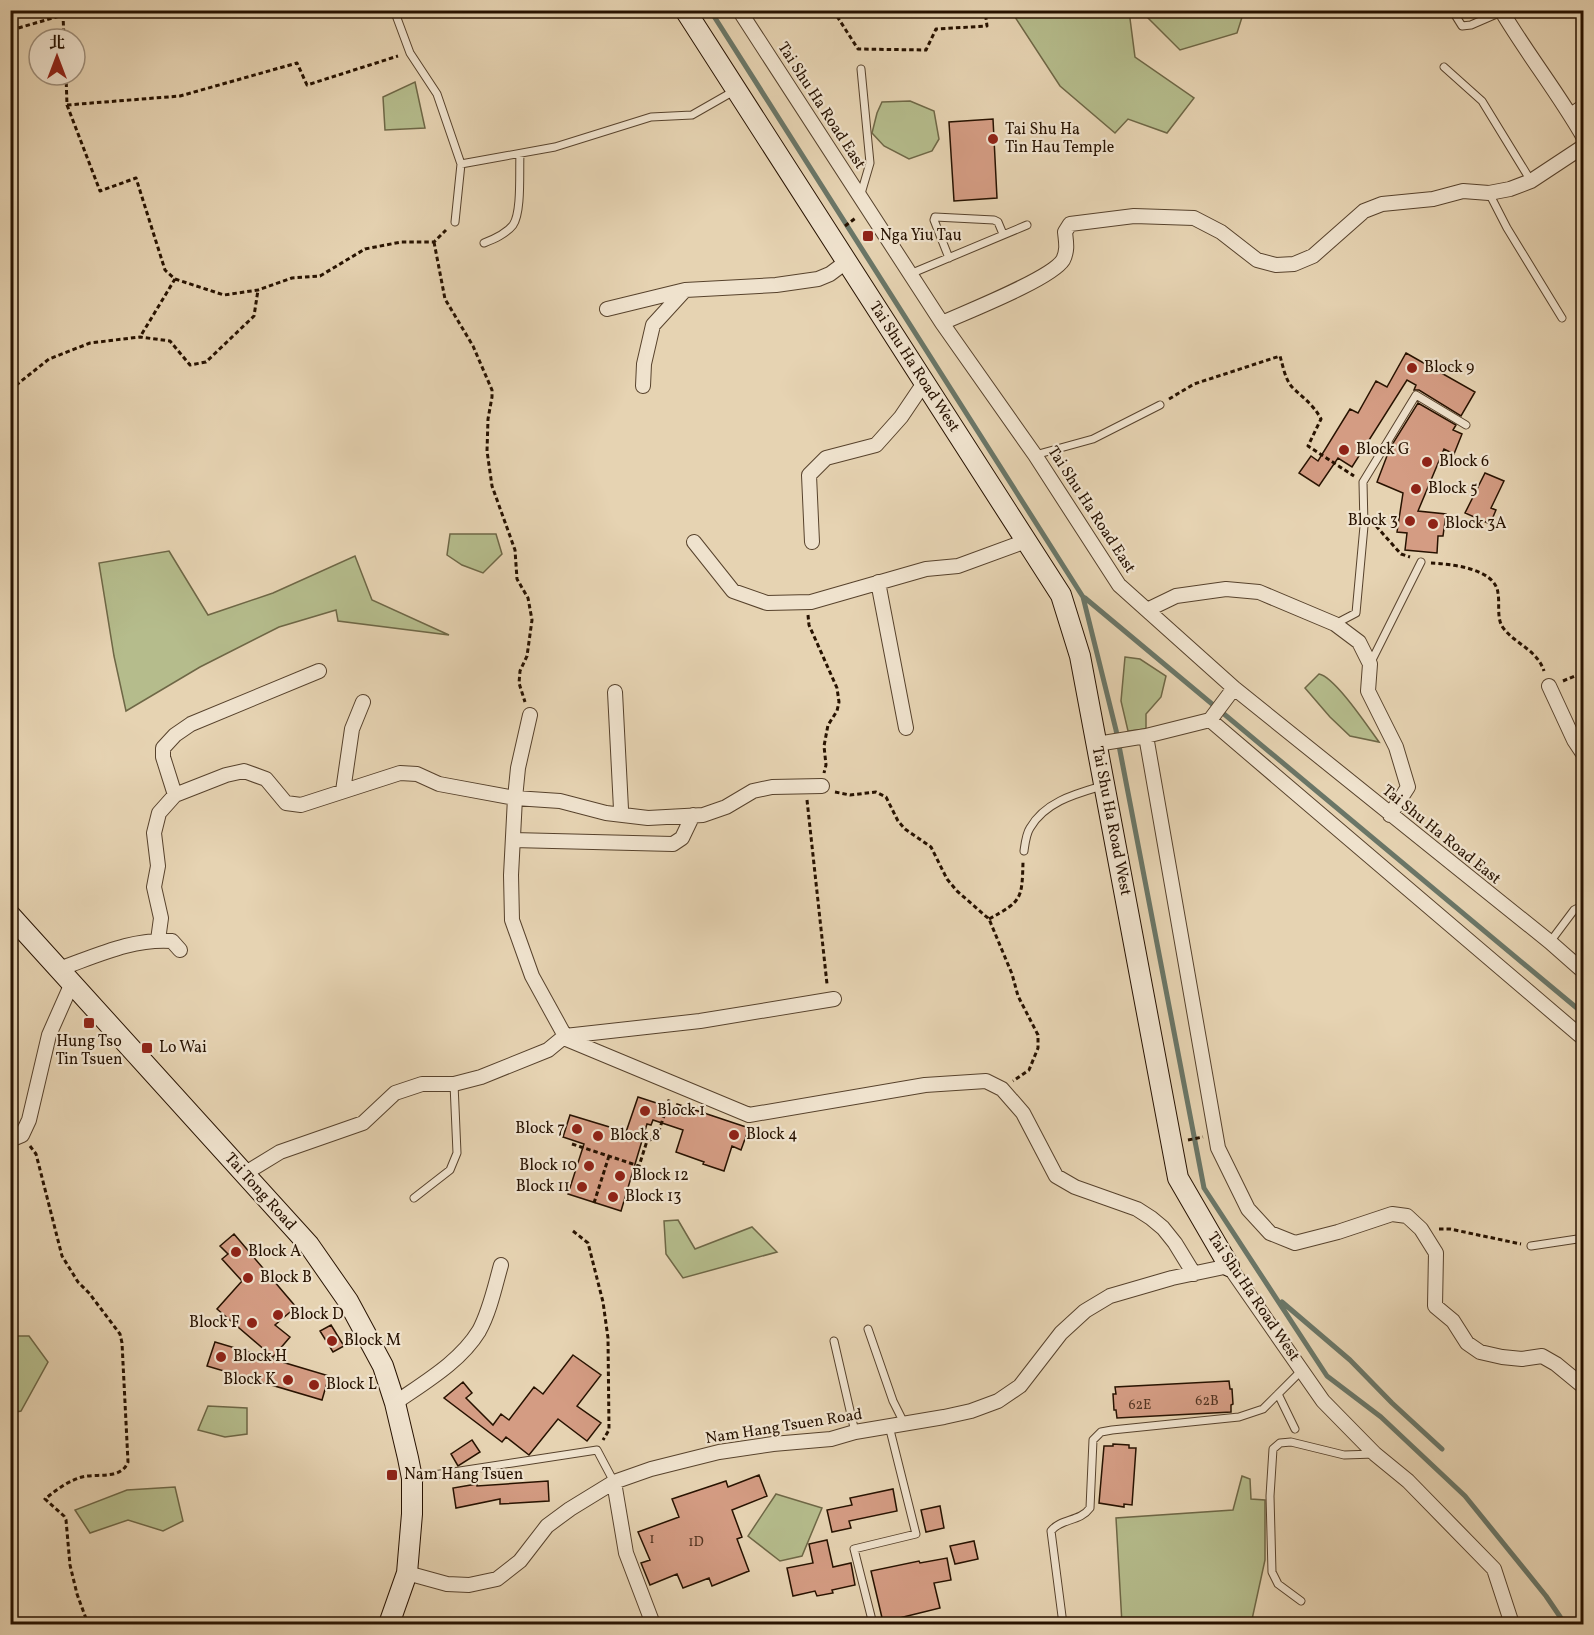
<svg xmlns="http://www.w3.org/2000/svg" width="1594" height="1635" viewBox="0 0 1594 1635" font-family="Vollkorn,'Noto Serif TC',serif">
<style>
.green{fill:#b5bc8c;stroke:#6e6746;stroke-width:1.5}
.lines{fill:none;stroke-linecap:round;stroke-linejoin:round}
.stream{stroke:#6a7667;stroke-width:5}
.building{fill:#d49c83;stroke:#271200;stroke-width:1.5}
.lane-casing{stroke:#57422c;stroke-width:9}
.street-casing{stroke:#57422c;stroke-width:16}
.secondary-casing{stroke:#271200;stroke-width:22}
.path{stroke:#271200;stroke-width:3;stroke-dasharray:4.5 3;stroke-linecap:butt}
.lane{stroke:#efe2cd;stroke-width:7}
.street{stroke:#efe2cd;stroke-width:14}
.secondary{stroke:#efe2cd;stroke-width:20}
.poi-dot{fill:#8f2418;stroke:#efe2cd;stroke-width:2}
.labels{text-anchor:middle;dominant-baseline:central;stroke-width:4.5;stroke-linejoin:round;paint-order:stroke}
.number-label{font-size:14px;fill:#523421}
.street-label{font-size:16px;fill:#271200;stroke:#efe2cd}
.poi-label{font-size:16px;fill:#271200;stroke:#efe2cd;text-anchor:start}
</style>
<rect width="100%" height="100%" fill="#e6d3b2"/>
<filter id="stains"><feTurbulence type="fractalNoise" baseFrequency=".00333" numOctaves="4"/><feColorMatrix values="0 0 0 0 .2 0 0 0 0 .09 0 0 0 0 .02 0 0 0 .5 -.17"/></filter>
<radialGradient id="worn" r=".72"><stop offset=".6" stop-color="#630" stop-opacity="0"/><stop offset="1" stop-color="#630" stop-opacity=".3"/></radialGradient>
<!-- green -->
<path class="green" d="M1011,11h118l6,46 59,41 -27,35 -39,-14 -13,14 -55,-47z
M1141,11h103l-7,22 -57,17z
M415,82l10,46 -40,2 -2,-33z
M910,101l24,10 5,28 -7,12 -23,8 -25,-13 -12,-13 5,-20 5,-11z
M450,534h46l6,20 -19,19 -21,-8 -15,-10z
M169,551l39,64 65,-22 82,-37 17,44 77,35 -111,-14 -2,-11 -57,17 -79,40 -74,44 -12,-55 -15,-93z
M1125,657l15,2 26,17 -5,21 -15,17v15l-18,2 -7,-30z
M1319,674c16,3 49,53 60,68l-29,-6 -20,-19 -25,-29z
M678,1220l17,29 57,-22 25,25 -94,26 -17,-24 -2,-33z
M10,1336h19l19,26 -27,49 -10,2z
M208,1406l39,2v26l-22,3 -27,-7z
M1242,1476l8,3 1,20 14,1v60l-14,64h-129l-6,-106 117,-8z
M175,1487l8,34 -20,10 -35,-11 -38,13 -15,-23 52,-20z
M776,1494l46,14 -20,48 -22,5 -32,-25z"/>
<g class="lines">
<!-- stream -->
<path class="stream" d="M710,10l373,587 33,133 88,458 123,188 54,41 84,79 81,100 19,28
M1085,598l499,416
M1282,1302l68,58 42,43 50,46"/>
</g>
<!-- building -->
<path class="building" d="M993,119l4,79 -43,3 -5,-79z
M1406,353l69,39 -14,24 -42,-26h-5l2,-5 -9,-5 -55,87 -14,-9 -19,28 -20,-13 12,-17 7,5 32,-52 8,4 18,-32 11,6z
M1418,403l38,22 -3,5 9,4 -8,20 -10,-5 -26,62 28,3 -3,22h-5l-1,17 -32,-3 2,-17 -10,-1 6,-39 -26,-11 13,-34z
M1485,473l19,8 -13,27 5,2 -6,14 -25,-11z
M638,1097l37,12 2,-5 72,24 -8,22 -9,-4 -8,25 -21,-7 1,-2 -28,-10 7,-22 -30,-10 -2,5 -4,-1 -26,87 -53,-17 16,-50 -21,-7 7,-22 56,17z
M234,1234l62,73 -21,18 15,12 -17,20 -56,-48 25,-28 -20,-22 6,-5 -8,-8z
M331,1325l13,21 -11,6 -13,-21z
M215,1342l114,34 -7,24 -115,-34z
M573,1355l28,20 -24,31 24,17 -14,18 -29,-22 -29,36 -23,-18 -4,5 -58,-44 19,-16 9,11 -6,5 27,27 8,-11 8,6 25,-33 9,7z
M1229,1381l1,8h2l1,15 -2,1v7l-114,6 -1,-8h-2l-1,-16h3l-1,-7z
M472,1440l8,12 -22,14 -7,-12z
M1113,1444l16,1v3h7l-4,57 -8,-1v3l-25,-4 5,-57h9z
M759,1475l8,21 -35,14 10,27 -5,2 12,32 -37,15 -3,-8 -26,10 -6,-14 -27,11 -9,-22 9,-3 -12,-28 41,-15 -7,-18 54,-18 2,6z
M548,1481l1,20 -49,3v-5l-44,9 -3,-20 24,-4v2z
M893,1489l4,22 -48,10 2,7 -19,4 -5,-22 25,-5 -2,-7z
M940,1506l4,22 -18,4 -5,-22z
M827,1540l6,27 18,-4 4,22 -23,5 1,3 -16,3 -2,-5 -22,5 -6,-28 26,-5 -4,-19z
M974,1541l4,18 -23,5 -5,-18z
M947,1558l4,22 -17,3 6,25 -57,14 -12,-51 48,-10 1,2z"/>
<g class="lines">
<!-- lane casing -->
<g class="lane-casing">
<path id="lane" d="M394,10l16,43 27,41 24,70 94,-17 96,-30 41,-2 42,-24
M1452,10l10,16 9,-1 30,-13
M1444,67l38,34 49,80
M1489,193l18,35 55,90
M860,197l10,-34 -9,-94
M455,222l6,-58
M484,243c10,-4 22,-9 29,-18 9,-13 6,-54 7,-71
M949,258l-15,-38 1,-3 59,3 4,2 5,12
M910,274l117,-49
M1035,455l58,-16 67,-34
M1335,624l21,-11 8,-87 -1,-44 53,-87 50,30
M1370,664l51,-102
M1024,851c1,-7 2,-17 6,-23 15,-26 45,-34 72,-42
M1550,942l24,-32 10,-5
M414,1198l36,-28 7,-17 -3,-69
M1531,1246l53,-8
M868,1329l25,72 11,22
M834,1341l21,91
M1278,1394l17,35
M414,1478l183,-28 17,32
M1301,1601l-23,-17 -6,-12 -2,-76 3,-47 7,-6 11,-1 53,13 31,-1
M873,1624l-19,-75 62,-15 -27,-108
M1063,1624l-12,-93c10,-13 29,-9 39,-23l3,-68 8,-8 11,-2 127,-13 24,-8 39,-39"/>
</g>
<!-- street casing -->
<g class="street-casing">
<path id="street" d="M739,10l203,313 93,132 84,130 115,103 316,254 34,30
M1501,10c26,44 58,84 83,128
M1571,115l13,-9
M607,309l78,-19 91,-5 42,-6 12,-5 16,-12
M942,323c24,-11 109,-44 121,-63 5,-10 3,-18 2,-28l5,-8 64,-8 60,2 27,14 36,28 19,5 18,-1 19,-8 51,-45 18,-7 51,-5 30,-8 26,2 21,-4 21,-8 53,-35
M643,386l1,-22 9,-39 32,-35
M694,542l39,49 34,12 44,-1 115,-33 32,-3 68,-25
M812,542l-3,-67 17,-17 50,-13 25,-28 23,-34
M878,582l28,146
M1147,610l29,-14 50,-7 33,3 76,32 24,18 11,22 -2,27 28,56 12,40 -18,28
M1549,686l25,54 10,15
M615,692l6,117 -4,5
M530,715l-12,53 -3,30 -4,77 1,45 20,56 33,60
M1210,720l374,319
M1146,736l72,412 30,61 22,24 25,10 43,-11 54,-18 15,2 14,13 15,24 -1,53 18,15 14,22 13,9 22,5 20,2 20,-3 14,8 28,23
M1097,744l49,-8 64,-16 24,-32
M343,791l9,-62 11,-27
M175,795l-12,-38v-9l12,-13 16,-11 128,-53
M513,840l160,4 9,-6 11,-23
M158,940l3,-22 -7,-31 4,-21 -4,-33 5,-20 16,-18 51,-20 18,-4 22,8 20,24 15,2 99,-32 17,1 22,10 76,14 45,3 46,12 42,5 55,-3 23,-8 27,-16 19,-4 50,-1
M59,969c37,-13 74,-31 113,-28l8,9
M564,1038l185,77 176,-30 61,-4 16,8 21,24 33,63 19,11 62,22 14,9 12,10 12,15 19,31
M10,1140l12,-5 7,-15 20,-85 23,-52
M244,1174l36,-22 83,-29 32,-30 27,-9h32l27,-7 67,-27 17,-14 135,-15 134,-22
M395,1403c30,-21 65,-41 84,-72 11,-20 16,-45 22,-66
M614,1482l12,71 27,71
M407,1573l40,11 22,1 28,-6 23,-18 27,-35 23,-17 44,-27 37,-13 68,-17 54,-8 58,-5 24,-7 89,-15 27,-6 27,-10 22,-15 41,-53 24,-22 25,-15 62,-18 57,-12 94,135 52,53 33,27 86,88 18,55"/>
</g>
<!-- secondary casing -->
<g class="secondary-casing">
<path id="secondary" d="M685,10l376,585 19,61 98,522 51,88
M10,915l299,330 39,56 35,65 12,37 13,55 4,20v36l-5,59 -18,51"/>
</g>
<!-- path -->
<path class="path" d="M15,10v19l48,-14 1,24
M833,10l25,39 68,1 10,-21 51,-3 -2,-16
M63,15l29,-5
M66,75l1,30 33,86 36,-13 29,92 10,9 -35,58
M67,105l113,-9 117,-33 10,22 91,-29
M845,226l12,-9
M434,242l11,57 28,47 19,44v7l-4,22 -1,32 5,35 23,64 2,29 11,19 4,22 -5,36 -7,15 -1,12 6,19
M175,279l49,16 34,-5 34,-12 28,-2 45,-27 36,-7h33l12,-12
M10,390l39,-31 41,-16 50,-6 30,4 20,24 16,-3 48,-46 4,-26
M1169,399l25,-15 86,-28c3,10 5,23 12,31 11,11 21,17 29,32l-13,27 46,30
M1376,526l25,28 9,3
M1431,563c19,1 64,5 67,30 2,11 -2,27 6,36 13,16 33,21 40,42
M808,615l1,10 28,63 2,14 -2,9 -9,14 -4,21 2,19 -2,8
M1563,681l21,-9
M835,792l15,3 26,-3 10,5 12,24 7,8 26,18 16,32 10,12 32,28 23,55 6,22 20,39v13l-9,22 -16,11
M807,800l20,184
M989,919c33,-18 33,-20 34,-57
M1188,1140l15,-3
M572,1144l67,22 8,-25 10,-4 13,-40
M30,1146l6,8 26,102 16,26 11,11 31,41 2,9 6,119c-7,18 -30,11 -46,15 -14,4 -26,13 -37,22l19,17 2,4 4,45 7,29 11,30
M594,1203l15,-47
M1439,1229h11l71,15
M573,1231l15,12 15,59 5,36 1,92 -6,10"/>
<!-- lane -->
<use href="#lane" class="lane"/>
<!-- street -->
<use href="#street" class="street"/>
<!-- secondary -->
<use href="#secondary" class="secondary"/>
</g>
<!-- markers -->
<g class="poi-dot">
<circle cx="993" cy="139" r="6"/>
<rect x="862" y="230" width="12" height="12" rx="3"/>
<circle cx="1412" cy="368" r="6"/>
<circle cx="1344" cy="450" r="6"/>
<circle cx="1427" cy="462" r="6"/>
<circle cx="1416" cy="489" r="6"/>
<circle cx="1410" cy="521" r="6"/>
<circle cx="1433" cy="524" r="6"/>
<rect x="83" y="1017" width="12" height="12" rx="3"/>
<rect x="141" y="1042" width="12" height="12" rx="3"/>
<circle cx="645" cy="1111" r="6"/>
<circle cx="577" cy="1129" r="6"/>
<circle cx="734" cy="1135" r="6"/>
<circle cx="598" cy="1136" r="6"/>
<circle cx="589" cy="1166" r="6"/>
<circle cx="620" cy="1176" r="6"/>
<circle cx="582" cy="1187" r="6"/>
<circle cx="613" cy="1197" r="6"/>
<circle cx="236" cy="1252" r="6"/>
<circle cx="248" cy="1278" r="6"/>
<circle cx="278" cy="1315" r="6"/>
<circle cx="252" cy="1323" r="6"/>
<circle cx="332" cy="1341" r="6"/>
<circle cx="221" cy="1357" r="6"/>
<circle cx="288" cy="1380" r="6"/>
<circle cx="314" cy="1385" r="6"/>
<rect x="386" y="1469" width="12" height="12" rx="3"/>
</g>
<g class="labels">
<!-- number labels -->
<g class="number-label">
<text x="1207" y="1401">62B</text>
<text x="1140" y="1405">62E</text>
<text x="652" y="1539">1</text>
<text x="696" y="1542">1D</text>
</g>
<!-- street labels -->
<g class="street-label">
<text transform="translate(821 106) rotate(57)">Tai Shu Ha Road East</text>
<text transform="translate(914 367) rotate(57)">Tai Shu Ha Road West</text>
<text transform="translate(1091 510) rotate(57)">Tai Shu Ha Road East</text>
<text transform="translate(1111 821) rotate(79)">Tai Shu Ha Road West</text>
<text transform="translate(1441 835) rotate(39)">Tai Shu Ha Road East</text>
<text transform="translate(260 1192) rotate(48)">Tai Tong Road</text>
<text transform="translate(1253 1297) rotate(56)">Tai Shu Ha Road West</text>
<text transform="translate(784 1427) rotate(-9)">Nam Hang Tsuen Road</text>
</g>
<!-- poi labels -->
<g class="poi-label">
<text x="1005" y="130">Tai Shu Ha<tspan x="1005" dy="18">Tin Hau Temple</tspan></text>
<text x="880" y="236">Nga Yiu Tau</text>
<text x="1424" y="368">Block 9</text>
<text x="1356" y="450">Block G</text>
<text x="1439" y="462">Block 6</text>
<text x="1428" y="489">Block 5</text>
<text x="1398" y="521" text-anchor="end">Block 3</text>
<text x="1445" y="524">Block 3A</text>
<text x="89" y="1042" text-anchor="middle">Hung Tso<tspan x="89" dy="18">Tin Tsuen</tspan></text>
<text x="159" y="1048">Lo Wai</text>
<text x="657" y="1111">Block 1</text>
<text x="565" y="1129" text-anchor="end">Block 7</text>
<text x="746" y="1135">Block 4</text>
<text x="610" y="1136">Block 8</text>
<text x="577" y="1166" text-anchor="end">Block 10</text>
<text x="632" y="1176">Block 12</text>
<text x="570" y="1187" text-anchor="end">Block 11</text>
<text x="625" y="1197">Block 13</text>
<text x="248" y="1252">Block A</text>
<text x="260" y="1278">Block B</text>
<text x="290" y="1315">Block D</text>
<text x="240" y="1323" text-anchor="end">Block F</text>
<text x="344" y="1341">Block M</text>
<text x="233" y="1357">Block H</text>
<text x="276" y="1380" text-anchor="end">Block K</text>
<text x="326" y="1385">Block L</text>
<text x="404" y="1475">Nam Hang Tsuen</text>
</g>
</g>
<!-- margin -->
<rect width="1594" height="1635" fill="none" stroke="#e6d3b2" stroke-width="36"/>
<rect x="12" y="12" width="1570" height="1611" fill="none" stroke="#271200" stroke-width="3"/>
<rect x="18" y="18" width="1558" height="1599" fill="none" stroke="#271200" stroke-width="1.5"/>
<!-- north arrow -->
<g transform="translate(57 57)"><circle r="28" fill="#efe2cd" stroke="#9f8f7b" stroke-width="1.5"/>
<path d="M0-4.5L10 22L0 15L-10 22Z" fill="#8f2418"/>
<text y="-9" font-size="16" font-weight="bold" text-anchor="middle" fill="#271200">北</text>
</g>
<rect width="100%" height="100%" filter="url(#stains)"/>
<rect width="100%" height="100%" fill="url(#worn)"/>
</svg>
